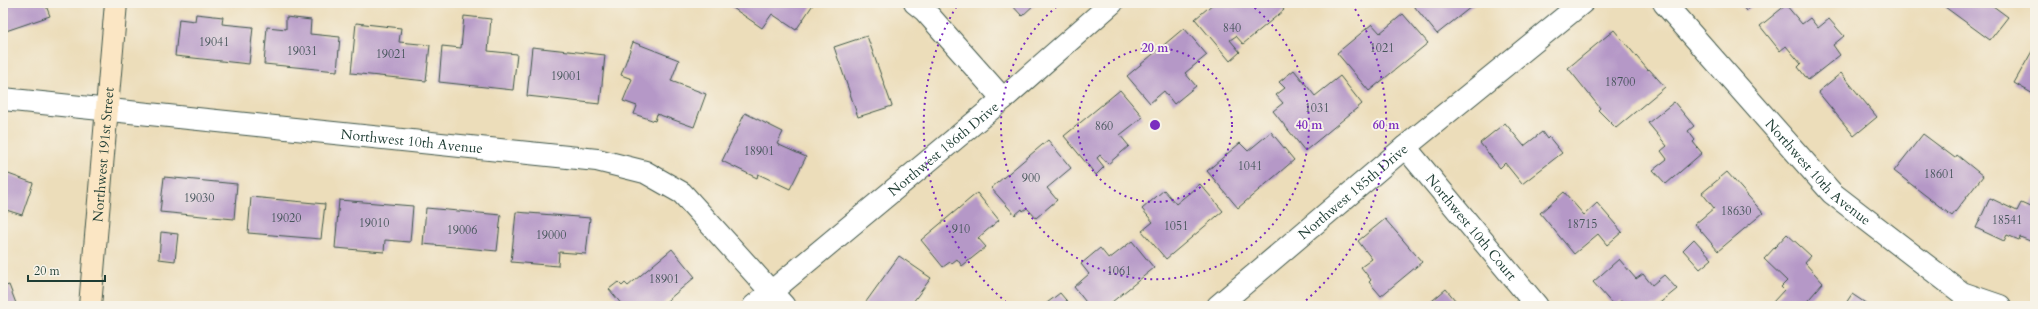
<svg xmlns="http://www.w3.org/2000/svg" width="2038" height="309" viewBox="0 0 2038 309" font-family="Cardo,serif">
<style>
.building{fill:#b598c7}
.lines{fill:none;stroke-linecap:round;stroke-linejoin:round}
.street-casing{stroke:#3e5548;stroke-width:24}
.secondary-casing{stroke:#3e5548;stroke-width:24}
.street{stroke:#fff;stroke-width:22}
.secondary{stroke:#fbe6c4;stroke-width:22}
.ring{fill:none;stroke:#7b2cbf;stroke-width:2;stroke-dasharray:2 4}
.labels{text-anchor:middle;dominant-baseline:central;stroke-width:4;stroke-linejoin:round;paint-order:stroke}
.number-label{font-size:12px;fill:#445459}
.street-label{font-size:14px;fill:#1f3d34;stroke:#f7f3e8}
.centre{fill:#7b2cbf;stroke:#f7f3e8;stroke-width:2}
.ring-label{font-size:12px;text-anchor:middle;font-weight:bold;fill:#7b2cbf;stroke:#f7f3e8;stroke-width:4;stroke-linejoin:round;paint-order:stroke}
</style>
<rect width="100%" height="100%" fill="#f7f3e8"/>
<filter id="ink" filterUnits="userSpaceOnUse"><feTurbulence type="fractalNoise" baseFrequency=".025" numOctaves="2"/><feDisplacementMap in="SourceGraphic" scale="8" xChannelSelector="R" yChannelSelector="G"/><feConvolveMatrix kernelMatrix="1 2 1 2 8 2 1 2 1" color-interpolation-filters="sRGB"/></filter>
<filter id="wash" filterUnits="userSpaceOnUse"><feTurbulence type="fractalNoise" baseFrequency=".012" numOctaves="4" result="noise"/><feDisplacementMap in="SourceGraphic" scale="16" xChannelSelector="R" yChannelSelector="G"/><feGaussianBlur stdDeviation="0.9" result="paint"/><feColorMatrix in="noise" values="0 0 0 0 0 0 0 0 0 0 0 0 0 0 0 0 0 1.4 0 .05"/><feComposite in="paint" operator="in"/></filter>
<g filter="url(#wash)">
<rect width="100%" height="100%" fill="#ecddba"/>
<g id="blocks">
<!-- building -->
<path class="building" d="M3,3h42l5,13 -47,16z
M732,3h82l-18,27 -24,-16 -10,14 -32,-22z
M1010,3h26l-14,13z
M1214,3h65l5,7 -41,34 -7,-8 -6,4 10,12 -10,9 -35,-42z
M1418,3h58l-39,31 -23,-28z
M1740,3h16l-10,8z
M1948,3h41l19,14 -18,23 -45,-33z
M1786,5l16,19 8,-6 8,10 11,-9 15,17 -11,9 7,10 -32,25 -10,-13 3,-3 -15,-18 -6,5 -20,-25z
M196,14l27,3 -1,7 31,3 -4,37 -74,-8 4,-37 16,2z
M1403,14l25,29 -59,48 -32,-38 35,-29 8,9z
M464,16l27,3 -3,32 29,3 -4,36 -74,-8 3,-36 19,2z
M286,17l25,3 -1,14 30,3 -3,34 -73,-7 3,-37 19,2z
M356,23l45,5 -2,14 31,3 -4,36 -75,-8z
M1184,28l23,27 -22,18 11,13 -22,18 -10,-13 -14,12 -23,-27z
M1614,30l34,40 1,-1 16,18 -49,41 -18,-18 2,-2 -32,-40z
M867,36l25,70 -34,11 -24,-70z
M633,42l46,18 -8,21 35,13 -12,33 -37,-13 -2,7 -21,-7 3,-8 -14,-5 9,-22 -11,-4z
M2035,46v49l-21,-12z
M532,47l73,8 -5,49 -73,-8z
M1294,70l21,26 25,-20 22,28 -57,47 -32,-40 10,-8 -7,-8 9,-7 -6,-6z
M1841,73l36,44 -23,19 -36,-44z
M1120,90l23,27 -23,18 9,11 -21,18 -8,-9 -3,3 7,9 -8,8 -32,-39z
M1674,102l20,24 -6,5 7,9 -2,2 9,11 -36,31 -13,-14 14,-11 -6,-8 6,-5 -19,-23z
M745,113l38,19 -6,12 29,13 -16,32 -32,-15 -1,4 -35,-17z
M1505,123l19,23 18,-14 5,7 2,-2 13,16 -40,31 -17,-21 -5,5 -20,-25z
M1271,132l23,28 -56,48 -31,-37 33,-28 8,8z
M1923,134l32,24 2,-3 26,21 -31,40 -58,-45z
M1048,140l23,28 -24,20 10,12 -21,18 -9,-10 -4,3 -1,-2 -7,6 -24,-27z
M3,172l30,11 -11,32 -19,-6z
M1727,172l36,41 -45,38 -23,-27 19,-16 -12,-15z
M164,177l73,7 -3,35 -74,-7z
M1200,184l23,27 -57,48 -24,-28 11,-9 -11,-13 22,-19 12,14z
M1564,192l20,23 13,-12 25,29 -15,13 -9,-11 -24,20 -34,-41z
M977,193l22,27 -21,18 8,9 -24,19 -5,-7 -5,4 -2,-1 -7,5 -22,-27z
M2035,196v47l-15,-6 -1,3 -12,-5 -3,6 -28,-13 14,-30 27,13 4,-8 9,4z
M251,197l74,7 -4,35 -73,-6z
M339,200l74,6 -3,36 -25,-2 -1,12 -49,-4z
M426,208l75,7 -4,36 -74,-7z
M516,212l74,6 -4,36 -27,-2 -1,14 -47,-4z
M1385,219l37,43 -41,34 -12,-14 2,-2 -10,-13 11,-8 -14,-18z
M161,232l17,2 -3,27 -16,-2z
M1787,234l24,22 -6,7 18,20 -20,23h-25l-5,-4 11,-12 -3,-3 6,-6 -23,-22z
M1694,239l18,20 -12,10 -17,-19z
M1132,241l22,27 -47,38h-18l-15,-19 15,-13 -8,-10 19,-16 9,11z
M672,249l23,28 -34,29h-38l-14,-17 9,-7 4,4 3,-3 3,3z
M899,256l32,22 -21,28h-47z
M1619,259l17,20 7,-5 9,11 12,-10 13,14 -21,17h-31l-4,-5 -7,5 -21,-24z
M9,285l8,21h-14v-19z
M1446,289l14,17h-34z
M1060,293l11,13h-28z
M1852,294l18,12h-26z"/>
</g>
</g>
<g filter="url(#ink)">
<use href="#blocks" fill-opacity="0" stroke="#3e5548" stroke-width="1"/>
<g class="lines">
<!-- street casing -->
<g class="street-casing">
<g id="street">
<path d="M915,3l10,8 78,88"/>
<path id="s1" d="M1664,3l168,190 130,100 38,13"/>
<path id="s2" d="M3,99l594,61 48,12 37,21 102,113"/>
<path id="s3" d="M1405,147l132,159"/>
<path id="s4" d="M754,306l249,-207 109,-96"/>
<path id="s5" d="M1218,306l187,-159 177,-144"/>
</g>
</g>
<!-- secondary casing -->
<g class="secondary-casing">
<g id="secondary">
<path id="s6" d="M90,306l26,-303"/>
</g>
</g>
<!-- street -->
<use href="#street" class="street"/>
<!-- secondary -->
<use href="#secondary" class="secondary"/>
</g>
</g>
<!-- distance rings -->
<g class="ring">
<circle cx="1155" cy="125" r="77"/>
<path d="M1250 4A154 154 0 1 1 1060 4"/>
<path d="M1011 306A231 231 0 0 1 958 4M1352 4A231 231 0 0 1 1299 306"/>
</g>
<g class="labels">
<!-- number labels -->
<g class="number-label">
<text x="1232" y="28">840</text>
<text x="214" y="42">19041</text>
<text x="1382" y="48">1021</text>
<text x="302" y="51">19031</text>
<text x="391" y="54">19021</text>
<text x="566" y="76">19001</text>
<text x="1620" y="82">18700</text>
<text x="1317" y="108">1031</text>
<text x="1104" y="126">860</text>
<text x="759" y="151">18901</text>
<text x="1250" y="166">1041</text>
<text x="1939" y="174">18601</text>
<text x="1031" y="178">900</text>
<text x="199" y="198">19030</text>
<text x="1736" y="211">18630</text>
<text x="286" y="218">19020</text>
<text x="2007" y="220">18541</text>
<text x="374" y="223">19010</text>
<text x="1582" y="224">18715</text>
<text x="1176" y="226">1051</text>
<text x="961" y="229">910</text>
<text x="462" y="230">19006</text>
<text x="551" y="235">19000</text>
<text x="1119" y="271">1061</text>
<text x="664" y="279">18901</text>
</g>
<!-- street labels -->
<g class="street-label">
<text stroke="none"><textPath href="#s2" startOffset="411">Northwest 10th Avenue</textPath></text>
<text stroke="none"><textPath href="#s4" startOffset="246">Northwest 186th Drive</textPath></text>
<text stroke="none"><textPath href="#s6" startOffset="152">Northwest 191st Street</textPath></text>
<text stroke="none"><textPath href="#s1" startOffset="229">Northwest 10th Avenue</textPath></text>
<text stroke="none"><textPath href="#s5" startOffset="177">Northwest 185th Drive</textPath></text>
<text stroke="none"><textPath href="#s3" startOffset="104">Northwest 10th Court</textPath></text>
</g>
</g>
<circle cx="1155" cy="125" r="6" class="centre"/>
<g class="ring-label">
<text x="1155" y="52">20 m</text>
<text x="1309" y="129">40 m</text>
<text x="1386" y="129">60 m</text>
</g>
<!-- margin -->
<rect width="2038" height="309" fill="none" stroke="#f7f3e8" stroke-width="16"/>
<!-- scale -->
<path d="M28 275v6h77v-6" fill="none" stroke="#1f3d34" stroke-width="2"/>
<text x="34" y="275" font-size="12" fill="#1f3d34" stroke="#f7f3e8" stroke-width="3" paint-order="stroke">20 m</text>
</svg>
